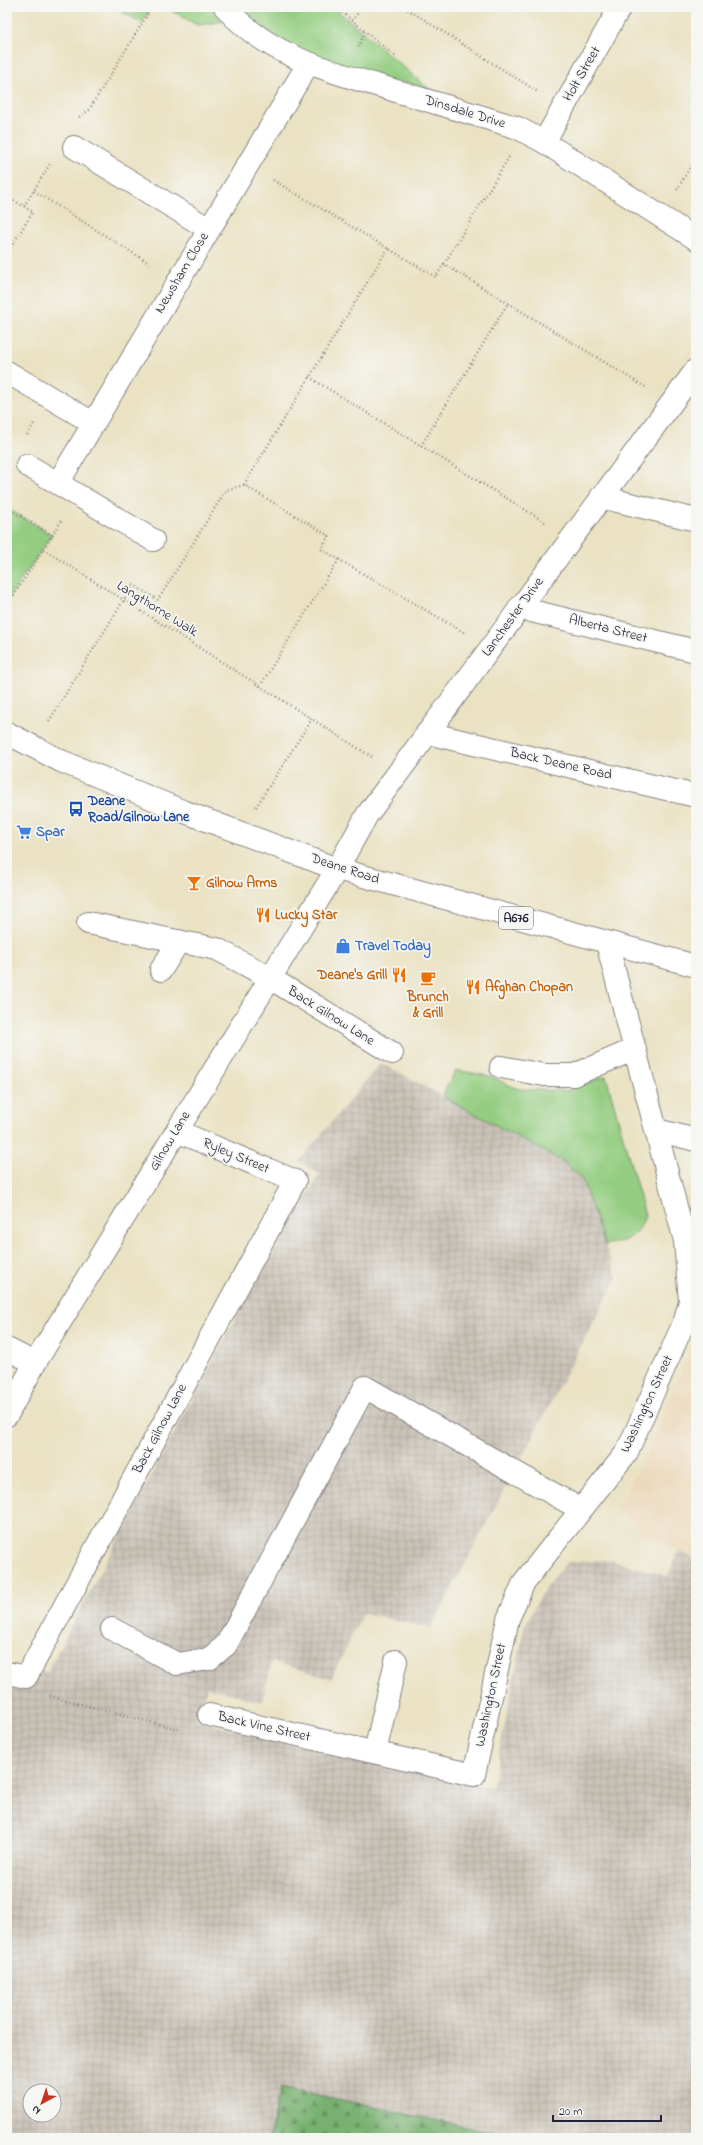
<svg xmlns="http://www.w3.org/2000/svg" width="703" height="2145" viewBox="0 0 703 2145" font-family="'Indie Flower',sans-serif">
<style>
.built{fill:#ecd8ba}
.industrial{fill:url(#industrial-grid);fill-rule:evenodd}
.green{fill:#94cd81;stroke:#5b785e}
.forest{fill:url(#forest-firs);stroke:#4c6955}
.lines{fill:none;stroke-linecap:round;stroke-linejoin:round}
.minor-casing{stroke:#86827f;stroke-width:24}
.major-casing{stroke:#86827f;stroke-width:24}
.path{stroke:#86827f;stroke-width:2.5;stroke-dasharray:1 3;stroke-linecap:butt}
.minor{stroke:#fff;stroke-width:22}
.major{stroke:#fff;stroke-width:22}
.labels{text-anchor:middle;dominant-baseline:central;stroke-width:3.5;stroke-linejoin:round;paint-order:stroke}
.shield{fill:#f6f6f2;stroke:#626272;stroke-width:1}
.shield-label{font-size:13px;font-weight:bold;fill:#22223b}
.street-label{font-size:14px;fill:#22223b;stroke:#f6f6f2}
.transit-label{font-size:14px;font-weight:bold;fill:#164399;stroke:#f6f6f2;text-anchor:start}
.shop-label{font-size:14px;font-weight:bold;fill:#366cbe;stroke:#f6f6f2;text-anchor:start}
.food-label{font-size:14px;font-weight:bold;fill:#c56008;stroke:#f6f6f2;text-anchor:start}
</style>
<defs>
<pattern id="industrial-grid" width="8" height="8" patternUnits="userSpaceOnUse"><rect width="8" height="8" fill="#cbc3b8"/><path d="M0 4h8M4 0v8" fill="none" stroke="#aea79f"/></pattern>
<pattern id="forest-firs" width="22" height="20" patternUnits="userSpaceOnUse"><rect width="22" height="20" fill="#77b06f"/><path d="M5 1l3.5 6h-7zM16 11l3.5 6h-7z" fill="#618f5c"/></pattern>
</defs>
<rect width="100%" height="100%" fill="#f6f6f2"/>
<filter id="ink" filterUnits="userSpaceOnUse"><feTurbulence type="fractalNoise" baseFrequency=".025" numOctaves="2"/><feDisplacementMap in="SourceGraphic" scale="8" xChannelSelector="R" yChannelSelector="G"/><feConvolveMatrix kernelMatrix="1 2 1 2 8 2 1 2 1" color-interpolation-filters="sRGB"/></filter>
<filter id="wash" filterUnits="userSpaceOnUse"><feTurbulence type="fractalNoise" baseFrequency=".012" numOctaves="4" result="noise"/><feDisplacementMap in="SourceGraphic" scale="16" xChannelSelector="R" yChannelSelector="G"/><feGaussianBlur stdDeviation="0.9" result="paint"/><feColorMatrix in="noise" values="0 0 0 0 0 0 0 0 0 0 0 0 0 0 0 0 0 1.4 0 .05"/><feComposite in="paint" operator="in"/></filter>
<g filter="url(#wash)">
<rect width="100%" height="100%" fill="#eae2c3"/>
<!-- built -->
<path class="built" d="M696,1337v222l-53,-25 -26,-26 27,-48z"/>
<!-- industrial -->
<path class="industrial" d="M381,1063l183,99 18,17 35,99 -186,350 -68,-15 -32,66 -59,-18 -10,41 -55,-15 -11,34 296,67 33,-163 19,-36 23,-27 43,-2 58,16 10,-25 18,8v579h-178l-237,-51 -12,51h-262v-474l40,8 196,-368 77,-130 -21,-13zM30,2091h24v24h-24z"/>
<!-- green -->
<path class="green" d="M114,7h38l-10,16z
M165,7h168l117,100 -177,-61 -37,-26 -39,5z
M7,508l45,27 -45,65z
M456,1070l33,6 29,13 49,2 39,-15 39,139c-7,23 -18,26 -40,30l-23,-66 -18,-17 -122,-66z"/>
<!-- forest -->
<path class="forest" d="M281,2087l237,51h-249z"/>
</g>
<g filter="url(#ink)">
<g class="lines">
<!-- minor casing -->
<g class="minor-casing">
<path id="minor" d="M225,7c43,50 108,65 168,83 42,13 84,25 125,38l26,14 152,97
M544,142l76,-135
M74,147l135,82
M7,372l86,51
M27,465l126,75
M58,483l250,-419
M601,497l95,23
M519,608l177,43
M427,733l269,63
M88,923l129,26 53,29 122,75
M161,970l18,-29
M501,1067l43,8h30l61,-26
M656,1130l40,10
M7,1349l28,14
M7,1415l28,-52 302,-494 30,-54 329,-445
M112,1629l65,35 32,-5 17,-14 139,-258 215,122
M7,1673l19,4 269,-496 -118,-50
M209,1715l265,60 34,-156 16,-37 103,-130 58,-132 5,-19 -5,-60 -78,-298
M375,1752l21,-91"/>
</g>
<!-- major casing -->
<g class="major-casing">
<path id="major" d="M7,733l54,28 124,51 152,57 359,97"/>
</g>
<!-- path -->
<path class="path" d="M336,7l61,51
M404,7l134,85
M352,21l10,-14
M358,47l7,-15
M79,117l10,-7 63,-103
M509,157l-65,107 201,123
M273,180l163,97 8,-13
M677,190l19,-33
M34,191l118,74
M7,196l26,16 -26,41
M24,206l26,-42
M388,248l-144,237 85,51 -8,13 144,84
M309,377l236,145
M27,435l8,-13
M421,446l87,-143
M7,508l45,27
M43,549l329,208
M7,606l54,-85
M260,686l79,-127
M49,721l84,-136 25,15 68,-110 18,-5
M256,807l56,-88
M50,1696l132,34"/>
<!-- minor -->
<use href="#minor" class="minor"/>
<!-- major -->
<use href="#major" class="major"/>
</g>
</g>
<!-- icons -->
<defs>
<g id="bus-bare" transform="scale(1.2)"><path d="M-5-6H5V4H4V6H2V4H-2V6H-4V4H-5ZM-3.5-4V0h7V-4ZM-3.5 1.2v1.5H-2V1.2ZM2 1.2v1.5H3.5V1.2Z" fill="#1a4fb4" stroke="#f6f6f2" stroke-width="2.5" paint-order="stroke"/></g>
<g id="supermarket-bare" transform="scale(1.2)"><path d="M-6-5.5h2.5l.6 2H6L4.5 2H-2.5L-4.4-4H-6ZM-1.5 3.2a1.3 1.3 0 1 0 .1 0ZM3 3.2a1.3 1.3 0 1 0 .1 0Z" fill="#3f7fe0" stroke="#f6f6f2" stroke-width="2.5" paint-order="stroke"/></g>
<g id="bar-bare" transform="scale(1.2)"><path d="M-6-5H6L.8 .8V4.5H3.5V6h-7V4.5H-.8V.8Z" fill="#e8710a" stroke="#f6f6f2" stroke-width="2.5" paint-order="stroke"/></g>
<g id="restaurant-bare" transform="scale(1.2)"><path d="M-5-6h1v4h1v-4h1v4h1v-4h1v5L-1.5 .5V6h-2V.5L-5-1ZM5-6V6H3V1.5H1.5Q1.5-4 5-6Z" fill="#e8710a" stroke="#f6f6f2" stroke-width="2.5" paint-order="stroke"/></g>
<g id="shop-bare" transform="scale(1.2)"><path d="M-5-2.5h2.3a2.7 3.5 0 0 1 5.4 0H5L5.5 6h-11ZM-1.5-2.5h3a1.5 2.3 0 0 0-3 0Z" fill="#3f7fe0" stroke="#f6f6f2" stroke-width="2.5" paint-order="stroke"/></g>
<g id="cafe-bare" transform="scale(1.2)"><path d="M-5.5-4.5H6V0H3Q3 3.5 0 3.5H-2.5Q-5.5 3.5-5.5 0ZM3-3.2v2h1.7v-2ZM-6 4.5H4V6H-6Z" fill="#e8710a" stroke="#f6f6f2" stroke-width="2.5" paint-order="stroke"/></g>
</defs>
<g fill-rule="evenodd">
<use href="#bus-bare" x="76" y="809"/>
<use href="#supermarket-bare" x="24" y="832"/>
<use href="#bar-bare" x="194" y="883"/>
<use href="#restaurant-bare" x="263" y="915"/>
<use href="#shop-bare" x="343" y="946"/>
<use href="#restaurant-bare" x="399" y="975"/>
<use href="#cafe-bare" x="428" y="978"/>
<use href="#restaurant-bare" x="473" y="987"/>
</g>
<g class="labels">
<!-- shield labels -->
<rect class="shield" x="499" y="907" width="34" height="22" rx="3"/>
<g class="shield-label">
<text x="516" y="918">A676</text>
</g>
<!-- street labels -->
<g class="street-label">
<text transform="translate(582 74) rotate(-60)">Holt Street</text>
<text transform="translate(465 112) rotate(17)">Dinsdale Drive</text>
<text transform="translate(182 273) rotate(-59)">Newsham Close</text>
<text transform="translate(157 609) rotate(32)">Langthorne Walk</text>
<text transform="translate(513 617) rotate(-54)">Lanchester Drive</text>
<text transform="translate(608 629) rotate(14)">Alberta Street</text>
<text transform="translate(561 764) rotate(13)">Back Deane Road</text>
<text transform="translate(345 869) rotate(18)">Deane Road</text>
<text transform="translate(331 1016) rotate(32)">Back Gilnow Lane</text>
<text transform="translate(170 1141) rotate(-59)">Gilnow Lane</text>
<text transform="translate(236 1156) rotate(23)">Ryley Street</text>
<text transform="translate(647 1404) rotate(-65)">Washington Street</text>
<text transform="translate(160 1429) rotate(-62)">Back Gilnow Lane</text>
<text transform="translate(491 1695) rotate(-78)">Washington Street</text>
<text transform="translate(264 1727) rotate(13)">Back Vine Street</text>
</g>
<!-- transit labels -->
<g class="transit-label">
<text x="88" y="801">Deane<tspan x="88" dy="16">Road/Gilnow Lane</tspan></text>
</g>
<!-- shop labels -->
<g class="shop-label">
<text x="36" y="832">Spar</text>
<text x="355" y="946">Travel Today</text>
</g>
<!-- food labels -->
<g class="food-label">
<text x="206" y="883">Gilnow Arms</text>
<text x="275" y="915">Lucky Star</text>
<text x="387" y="975" text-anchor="end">Deane's Grill</text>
<text x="485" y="987">Afghan Chopan</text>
<text x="428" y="997" text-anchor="middle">Brunch<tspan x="428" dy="16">&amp; Grill</tspan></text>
</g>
</g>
<!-- margin -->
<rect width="703" height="2145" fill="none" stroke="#f6f6f2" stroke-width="24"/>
<!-- north arrow -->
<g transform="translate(42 2103) rotate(220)"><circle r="19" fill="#f6f6f2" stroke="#a1a1a9"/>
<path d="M0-3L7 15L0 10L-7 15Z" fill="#c8321e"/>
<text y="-6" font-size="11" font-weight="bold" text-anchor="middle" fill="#22223b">N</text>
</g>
<!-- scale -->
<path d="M553 2115v6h108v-6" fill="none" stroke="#22223b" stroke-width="2"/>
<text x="559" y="2115" font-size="12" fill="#22223b" stroke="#f6f6f2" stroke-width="3" paint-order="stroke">20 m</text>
</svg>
